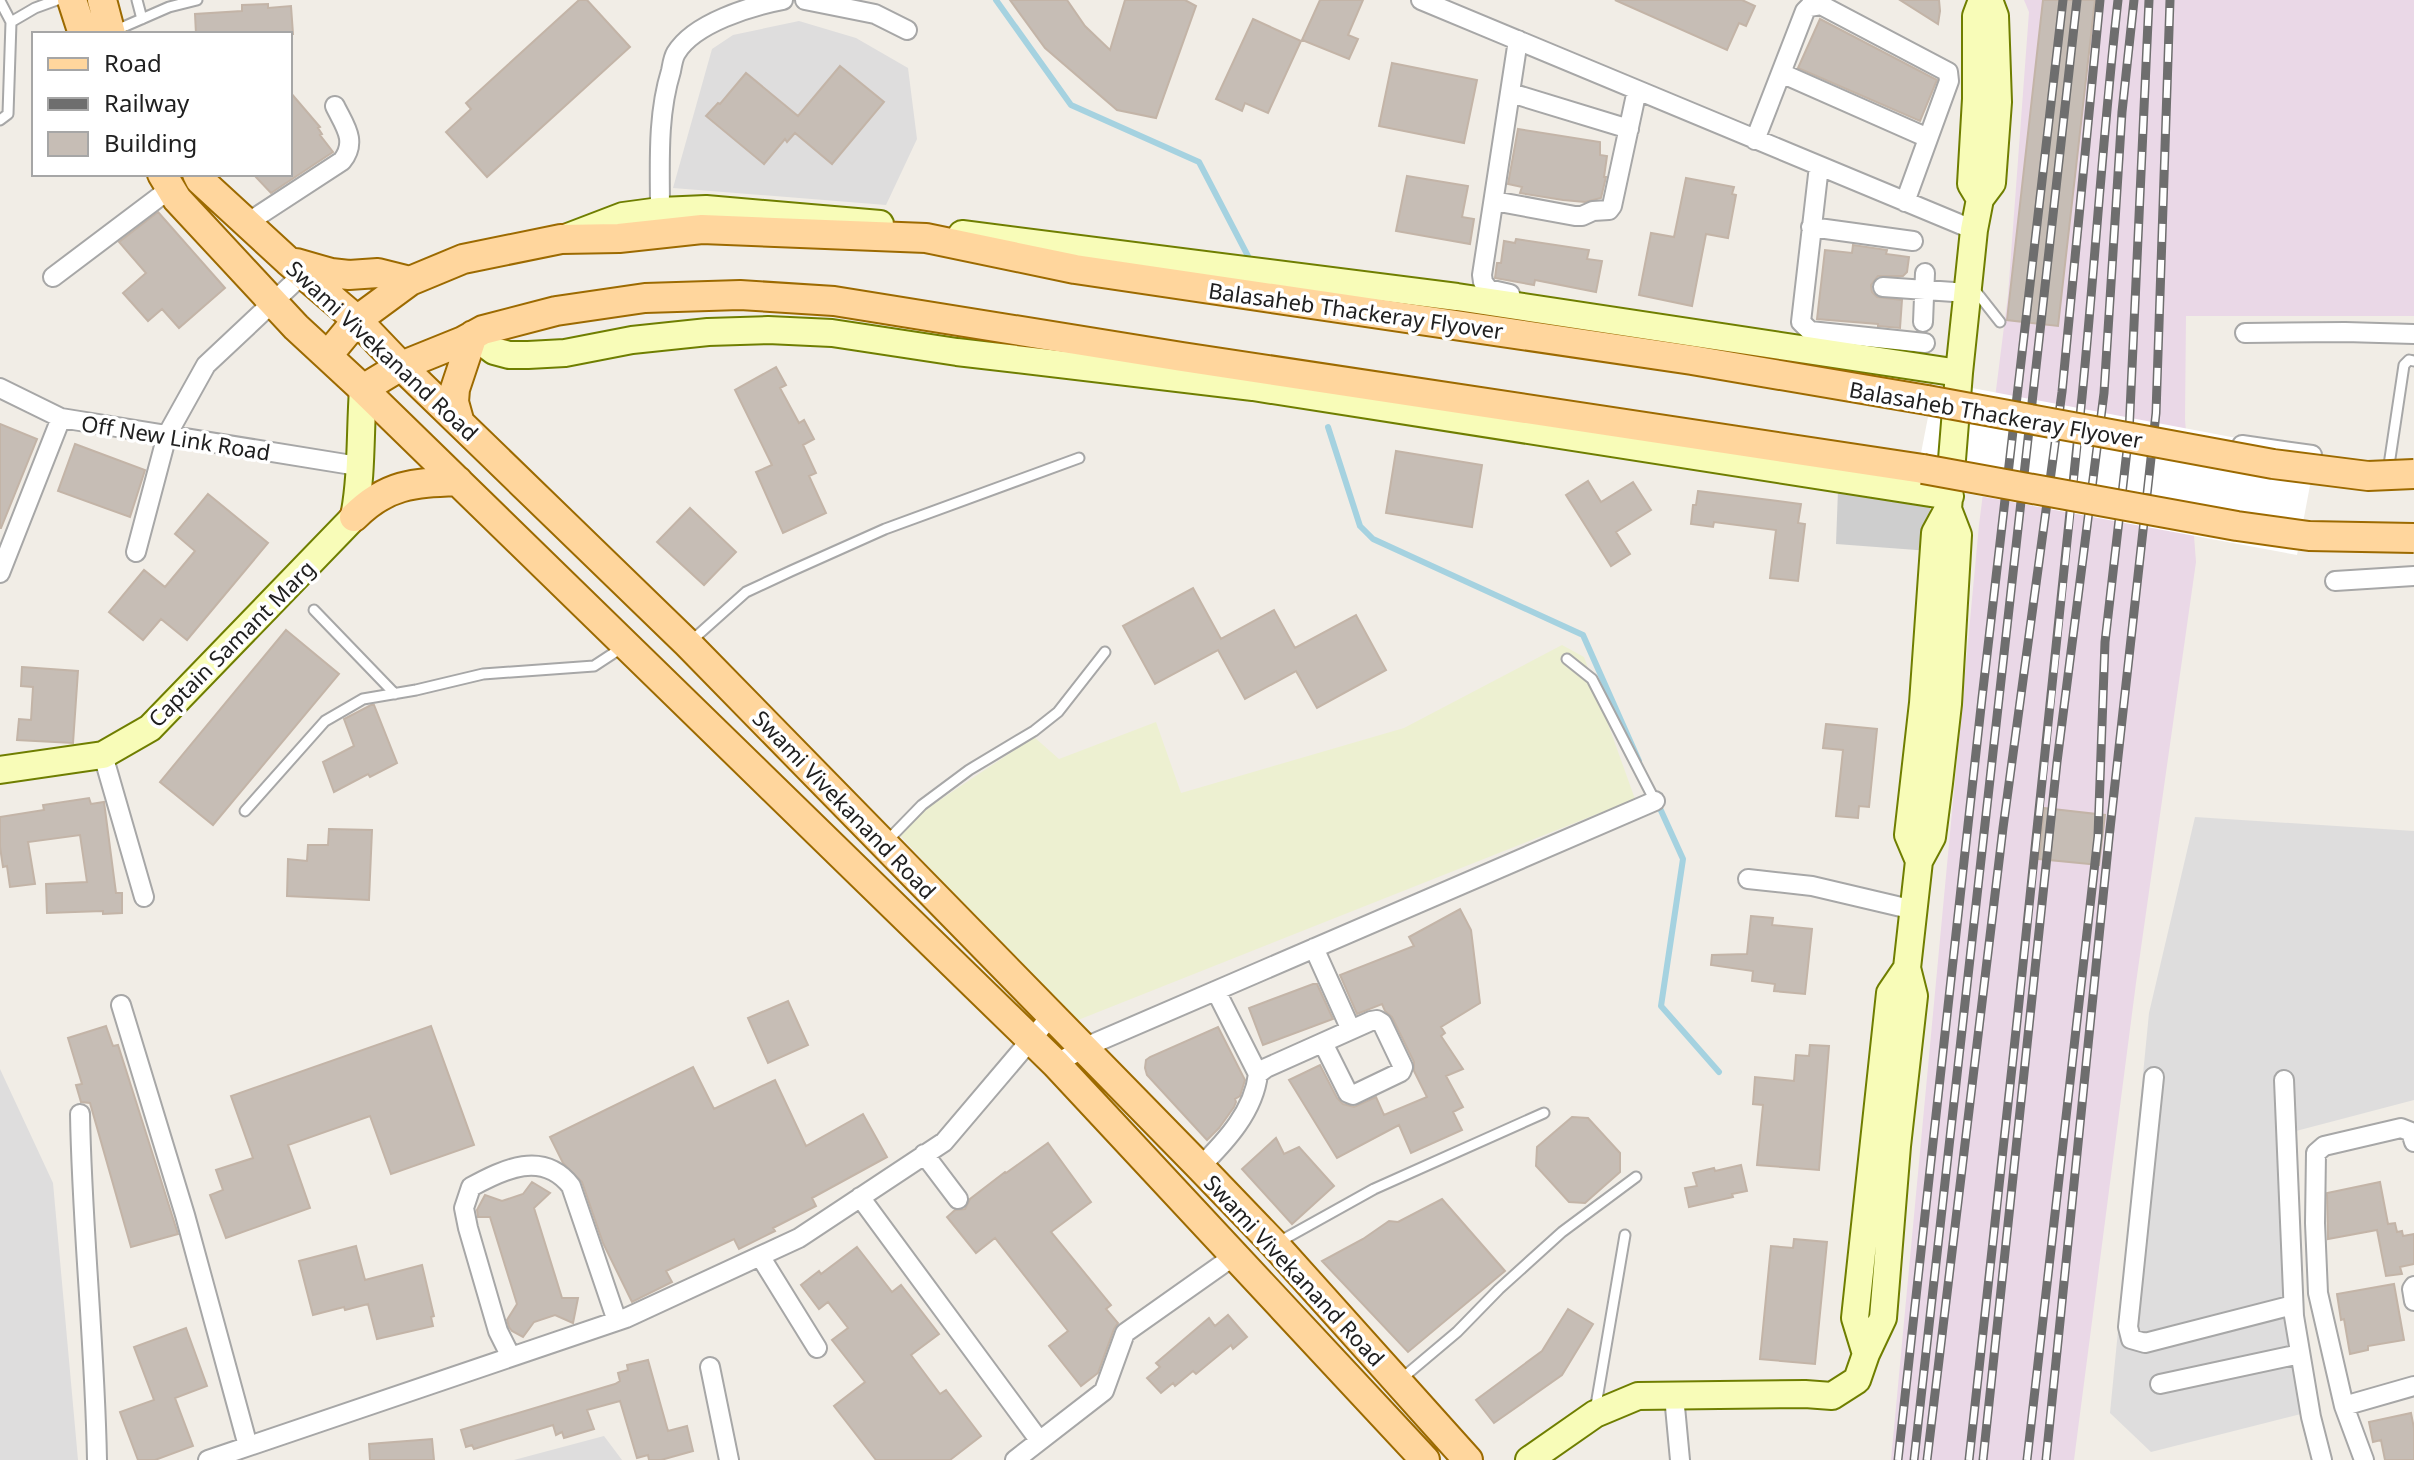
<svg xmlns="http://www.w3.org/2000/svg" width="2414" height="1460" viewBox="0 0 2414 1460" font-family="'Noto Sans',sans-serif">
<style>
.residential{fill:#dedddd}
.industrial{fill:#ead8e7}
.religious{fill:#cecece}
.farmland{fill:#edf0d1}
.pier{fill:#fff}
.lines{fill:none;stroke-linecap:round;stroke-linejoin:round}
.stream{stroke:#a5d2e0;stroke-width:6}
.building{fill:#c6bdb5;stroke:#c3b4a7;stroke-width:2}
.lane-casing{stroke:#a7a7a7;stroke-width:13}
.street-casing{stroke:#a7a7a7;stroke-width:22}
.secondary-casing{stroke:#6f7e00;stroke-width:30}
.primary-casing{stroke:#9c6a00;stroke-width:32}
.lane{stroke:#fff;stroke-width:9}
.street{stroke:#fff;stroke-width:18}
.secondary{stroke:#f8fcb8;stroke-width:26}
.primary{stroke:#ffd69d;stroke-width:28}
.rail-casing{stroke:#6e6e6e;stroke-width:9}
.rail{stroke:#fff;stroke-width:6;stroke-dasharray:18;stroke-linecap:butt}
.primary-bridge-casing{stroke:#9c6a00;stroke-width:32;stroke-linecap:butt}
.primary-bridge{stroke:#ffd69d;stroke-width:28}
.labels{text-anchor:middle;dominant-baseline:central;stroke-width:7;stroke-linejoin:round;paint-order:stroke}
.street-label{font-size:22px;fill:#202020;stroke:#fff}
</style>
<rect width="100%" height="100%" fill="#f1ede6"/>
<!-- residential -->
<path class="residential" d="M799,21l57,17 52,30 9,71 -31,66 -213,-17 39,-139 21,-14z
M2195,817l219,14v269l-118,31 5,283 -150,38 -41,-39 39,-400z
M0,1069l53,114 25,277h-78z
M604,1436l18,24h-108z"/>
<!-- industrial -->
<path class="industrial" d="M2024,0h390v316h-228l-1,103 11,143 -60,421 -62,477h-183l88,-935 29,-230 21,-283z"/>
<!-- religious -->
<path class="religious" d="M1838,490l92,8v53l-94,-7z"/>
<!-- farmland -->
<path class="farmland" d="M1562,645l22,12 51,142 -562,223 -178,-192 139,-93 25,22 97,-37 25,71 223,-65z"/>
<!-- pier -->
<path class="pier" d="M1935,381l381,72 -19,102 -382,-71z"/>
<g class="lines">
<!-- stream -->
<path class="stream" d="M996,0l75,105 128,57 50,96
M1328,427l32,99 13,13 210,96 56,126
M1658,804l25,55 -22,147 58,66"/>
</g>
<!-- building -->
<path class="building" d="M579,0h8l43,47 -143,130 -41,-45 25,-23 -5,-6z
M1010,0h57l18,26 25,24 15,-50h60l11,6 -40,112 -39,-8 -72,-62z
M1320,0h43l-15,35 10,4 -9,20 -47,-19z
M1615,0h127l13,6 -9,20 -7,-3 -12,27z
M1900,0h39l1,11 -2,13z
M2043,0h52l-37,326 -51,-6z
M268,4v4l23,-2 2,28h-97l-1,-20 47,-3v-6z
M1253,19l48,22 -33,72 -23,-10 -3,8 -26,-12z
M1820,19l117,61 -17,41 -122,-53z
M1392,63l85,17 -13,63 -85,-17z
M840,66l44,36 -52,62 -37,-31 -8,9 -2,-3 -21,25 -58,-48 12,-13 2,1 26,-31 52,43z
M290,92l30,35 -2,1 4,6 -2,1 13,17 -62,41 -18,-19h37z
M1518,129l82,13v13l7,1 -3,21h2l-5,21 -16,4 -22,-2 -43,-7 2,-6 -14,-3z
M1407,176l61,10 -6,31 12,2 -4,25 -74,-13z
M1686,178l48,9 -2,7 4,1 -8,43 -22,-4 -14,72 -53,-11 12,-62 23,4z
M158,212l67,76 -46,40 -17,-19 -14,12 -25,-28 23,-20 -27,-31z
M1516,239l73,11 -2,9 15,2 -6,31 -61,-12 -1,5 -39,-7 2,-15h4l3,-22 11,2z
M1853,245l34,5 -1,4 23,3 -2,15 -4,4h-25l-7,9 1,7 5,5 25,3 -2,28 -22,-2v-2l-61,-5 8,-69 27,3z
M776,367l10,18 -6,3 19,35 5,-3 10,19 -11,6 13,28 -7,3 17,37 -43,20 -27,-61 16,-7 -37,-75z
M0,424l37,15 -36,89h-1z
M75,444l70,26 -15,47 -72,-26z
M1396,451l86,14 -10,62 -86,-14z
M1588,481l13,21 32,-20 18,28 -35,22 14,22 -19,12 -45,-71z
M1698,491l103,13 -3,19 7,1 -7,57 -28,-3 6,-48 -62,-8 -1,5 -22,-3 2,-19h3z
M208,494l60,49 -81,97 -26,-21 -18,21 -34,-28 35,-42 21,17 30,-36 -20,-17z
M690,508l46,44 -32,33 -47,-43z
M1193,588l28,51 53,-29 21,38 61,-33 30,55 -69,38 -21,-37 -51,28 -27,-49 -63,34 -32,-58z
M286,630l53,44 -126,151 -53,-43z
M22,667l56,4 -5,72 -56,-3 2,-21 12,1 2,-33 -12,-1z
M371,705h3l23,58 -27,14 -2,-3 -34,18 -11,-30 31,-16 -10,-27z
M1826,724l51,5 -8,78 -10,-1 -1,12 -22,-2 7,-66 -20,-2z
M89,798l2,6 13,-2 12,91h6v20l-19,1v-3l-56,2 -1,-29 41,-2 -7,-47 -52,7 7,42 -25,3 -3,-21 -4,1 -3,-20v-30l44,-7 -1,-5z
M2044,808l61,7 -6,50 -60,-6z
M329,829l43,1 -3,70 -82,-4 1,-37 19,2 1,-16h20z
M1460,909l11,21 9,73 -39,24 4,6 -4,3 22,33 -17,7 17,31 -10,5 9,18 -51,23 -12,-28 -62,33 -48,-78 31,-15 17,33 6,6 11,3 22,-10 8,18 43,-18 -13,-26v-9l-22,-45 -7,-6 -3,-7 -25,10 -17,-39 74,-29 -5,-9z
M1751,916l22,2 -1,7 40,4 -7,65 -31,-3 1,-7 -23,-3 1,-10 -42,-6 1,-10 35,-1z
M1313,984h4l16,35 -70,26 -14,-37z
M788,1001l20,44 -40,18 -20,-45z
M106,1026l7,20 5,-1 60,189 -47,13 -41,-144 -9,-1 -5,-17 6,-1 -14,-46z
M431,1026l43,119 -83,29 -21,-58 -82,29 22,63 -84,30 -16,-43 13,-5 -7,-20 37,-12 -22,-62z
M1218,1027l27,53 -5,16 -5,3 1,3 -2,5 -15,21 -12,12 -60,-65 -2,-7 1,-8 4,-3z
M1810,1045l19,1 -10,124 -62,-5 6,-60 -10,-1 2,-27 39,4 2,-26 13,1z
M693,1067l21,42 61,-29 31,66 57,-32 24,43 -75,41 4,8 -43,22 2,3 -36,18 -5,-10 -68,32 6,11 -40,20 -29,-59 -21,-61 -19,-19 -13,-26z
M1572,1117l16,1 32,35v19l-35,31 -16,-1 -33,-36 1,-19z
M1276,1138l8,16 15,-7 35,39 -42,38 -50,-55z
M1048,1143l43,59 -40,30 60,73 -5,4 12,14 -4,6 -16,44 -17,13 -32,-40 19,-15 -73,-93 -19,15 -29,-36 8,-7 10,-1 5,-10 35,-27 1,1z
M1741,1165l6,26 -15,3 1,3 -44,10 -4,-19 12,-2 -4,-13 21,-5 1,3z
M532,1182l18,11 -16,15 28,90h16l-5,25 -18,-8 -21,7 -11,15 -11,-6 -3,-4 -2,-7 10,-16 -27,-87h-12l-1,-7 8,-15 17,6 21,-7z
M2380,1182l8,42 7,-1 2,9 5,-1 1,5 11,-2v30l-14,3 2,7 -16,2 -9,-46 -49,9v-2l-1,-44z
M1442,1199l63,72 -97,81 -86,-91 41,-22 26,-18 9,1z
M1794,1239l33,3 -12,122 -55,-5 11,-113 22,2z
M356,1246l9,34 57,-15 12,51 -3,1 2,9 -56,13 -9,-35 -23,6 -1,-3 -31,8 -14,-54z
M857,1247l35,45 9,-7 38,49 -28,21 29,39 6,-4 35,46 -31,24h-74l-42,-54 31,-24 -33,-42 16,-12 -20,-26 -9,7 -18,-24 18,-14 2,3z
M2394,1284l10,56 -36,6v4l-18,4 -6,-35 -3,1 -4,-26z
M1568,1309l25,15 -31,51 -68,48 -18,-23 66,-49z
M1228,1315l19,22 -14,12 -2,-4 -35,29 -3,-3 -18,15 -2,-3 -12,10 -14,-15 13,-11 -4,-4 53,-45 6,8z
M186,1328l21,58 -32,12 18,48 -38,14h-17l-18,-48 34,-12 -20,-53z
M648,1360l20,71 19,-5 6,25 -32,9h-12l-1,-5 -11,3 -17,-57 -33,9 7,19 -30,9 -2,-6 -6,3 -3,-10 -79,24 -2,-4 -6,2 -5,-17 154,-46 5,-3 -2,-8 10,-3 -1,-5z
M2411,1413l3,15v32h-29l-4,-20 -8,2 -4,-20z
M432,1439l2,21h-64l-1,-16z"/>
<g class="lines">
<!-- lane casing -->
<g class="lane-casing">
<path id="lane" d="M137,0l5,19
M0,1l11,21 -3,92 -8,6
M11,22l24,-14 22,-8
M114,31l55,-24 28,-7
M1974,289l26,33
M2389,465l15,-100 5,-5 5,1
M314,610l81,84
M690,642l56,-50 45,-21 94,-42 194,-71
M1567,659l25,20 63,122
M245,811l80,-90 38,-22 53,-9 67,-16 111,-8 29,-19
M886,842l36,-37 47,-35 65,-39 24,-19 47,-60
M1277,1243l97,-54 170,-76
M1400,1380l57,-48 42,-43 63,-57 74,-55
M1595,1411l30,-176"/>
</g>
<!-- street casing -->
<g class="street-casing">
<path id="street" d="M805,0l70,14 32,16
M1421,0l553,230
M1781,73l147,65
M1511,93l118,36
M1755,140l50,-129 4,-4 12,-2 127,67 1,9 -44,121
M1819,166l-18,156 9,9 115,12
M1494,201l81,15h7l11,-5 16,-1 3,-4 25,-116
M660,211c0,-47 -3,-95 11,-140 1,-5 2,-13 5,-18 18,-30 75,-47 107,-53
M247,223l95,-62c16,-20 2,-36 -7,-55
M1811,227l102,14
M53,277l118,-89
M1883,287l85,6
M1510,294l-22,-5 -5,-7 -1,-7 36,-235
M1923,322l2,-49
M2245,333l100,-1 69,2
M0,388l61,30 297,48
M2242,445l70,10
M136,552l31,-117 39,-70 97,-91
M0,573l61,-155
M2335,581l79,-5
M103,755l41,142
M1748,879l64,7 102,24
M1314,948l37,82
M1216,991l42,83
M121,1005l64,210 63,231
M1056,1064l27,-16 572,-247
M2154,1077l-26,250 3,12 14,4 148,-38
M2284,1080l10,236 17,101 11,43
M80,1114c2,116 15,230 17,346
M924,1154l34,45
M1200,1167c26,-26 54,-56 58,-93l8,-6 105,-47 6,-1 5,3 21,44 -2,5 -48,23 -5,-2 -25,-50
M860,1197l179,243
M760,1256l57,92
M2414,1286l-2,3 2,12
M511,1357l-13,-26 -30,-103 -4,-20 7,-21c33,-18 72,-37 100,-1l46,135
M710,1367l19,93
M2160,1384l140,-30
M1674,1396l6,64
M2344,1406l-26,-113 -3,-70 1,-70 8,-7 77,-18 10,4 3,10
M208,1460l418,-142 173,-80 145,-96 107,-126
M1015,1460l89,-69 21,-58 109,-77
M2364,1460l-20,-54 70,-20"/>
</g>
<!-- secondary casing -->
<g class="secondary-casing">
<path id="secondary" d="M1980,199l-9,-15 5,-85v-83l6,-16
M962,234l495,63 502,76
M568,237l55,-21 37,-5 46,-2 174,15
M473,335l21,16 15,4h19l37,-2 67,-13 76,-8 60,-2 64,3 125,19 296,35 697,109
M0,770l103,-15 47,-27 204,-211c8,-41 6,-85 9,-128
M1919,861l-11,-26 15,-132 12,-170 13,-24 11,-136 15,-143 6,-31 12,-16 6,-81 -3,-86 -6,-16
M1866,1354l-11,-36 35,-325 17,-25
M1529,1460l66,-46 43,-18 167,-2 27,2 25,-16 9,-26 17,-36 14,-172 17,-150 -7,-28 12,-107 13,-24 7,-54 9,-79 10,-169 -10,-26"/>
</g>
<!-- primary casing -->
<g class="primary-casing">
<path id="primary" d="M72,0l11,34
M102,0l9,34
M162,174l15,25 119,128 67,62 693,675 369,396
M197,174l3,6 88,81 69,59 44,46 287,278 512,523 75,78 193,215
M296,263l35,10 18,2 29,-2 32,8
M328,355l29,-35 53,-39 53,-22 98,-20 58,-1 83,-9 224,9 149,31 617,91 235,40
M363,389l38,-23 62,-25 20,-11 73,-19 89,-13 95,-3 94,6 348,56 741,112
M459,420l-5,-18 1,-13 18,-54
M354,517c33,-33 59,-34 104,-36"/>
</g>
<!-- lane -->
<use href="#lane" class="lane"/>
<!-- street -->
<use href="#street" class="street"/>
<!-- secondary -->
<use href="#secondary" class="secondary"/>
<!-- primary -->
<use href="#primary" class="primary"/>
<!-- rail casing -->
<g class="rail-casing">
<path id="rail" d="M1898,1460l84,-762 81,-698
M1914,1460l163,-1460
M1927,1460l76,-632 59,-436 38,-392
M1969,1460c39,-354 78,-709 113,-1063 13,-133 21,-265 36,-397
M1983,1460l74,-698 47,-369 18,-281 12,-112
M2027,1460l71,-624 7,-194 24,-209 20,-433
M2046,1460l63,-622 47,-425 14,-413"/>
</g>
<!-- rail -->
<use href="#rail" class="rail"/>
<!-- primary-bridge casing -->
<g class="primary-bridge-casing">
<path id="primary-bridge" d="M1927,400l346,64 95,12 46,-2
M1923,469l314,57 72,10 105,2"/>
</g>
<!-- primary-bridge -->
<use href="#primary-bridge" class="primary-bridge"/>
</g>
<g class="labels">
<!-- street labels -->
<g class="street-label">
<text transform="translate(1356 310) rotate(8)">Balasaheb Thackeray Flyover</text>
<text transform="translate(383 350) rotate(43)">Swami Vivekanand Road</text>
<text transform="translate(1996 414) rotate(10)">Balasaheb Thackeray Flyover</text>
<text transform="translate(176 437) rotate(9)">Off New Link Road</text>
<text transform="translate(231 643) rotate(-45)">Captain Samant Marg</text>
<text transform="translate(845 804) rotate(46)">Swami Vivekanand Road</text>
<text transform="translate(1295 1270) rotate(47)">Swami Vivekanand Road</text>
</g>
</g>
<!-- legend -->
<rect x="32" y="32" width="260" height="144" fill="#ffffff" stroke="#a6a6a6" stroke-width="2"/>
<rect x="48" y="58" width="40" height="12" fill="#ffd69d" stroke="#a6a6a6" stroke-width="2"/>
<text x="104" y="72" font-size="24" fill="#202020">Road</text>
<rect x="48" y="98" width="40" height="12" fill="#6e6e6e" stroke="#a6a6a6" stroke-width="2"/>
<text x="104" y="112" font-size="24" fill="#202020">Railway</text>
<rect x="48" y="132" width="40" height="24" fill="#c6bdb5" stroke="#a6a6a6" stroke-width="2"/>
<text x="104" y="152" font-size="24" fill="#202020">Building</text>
</svg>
